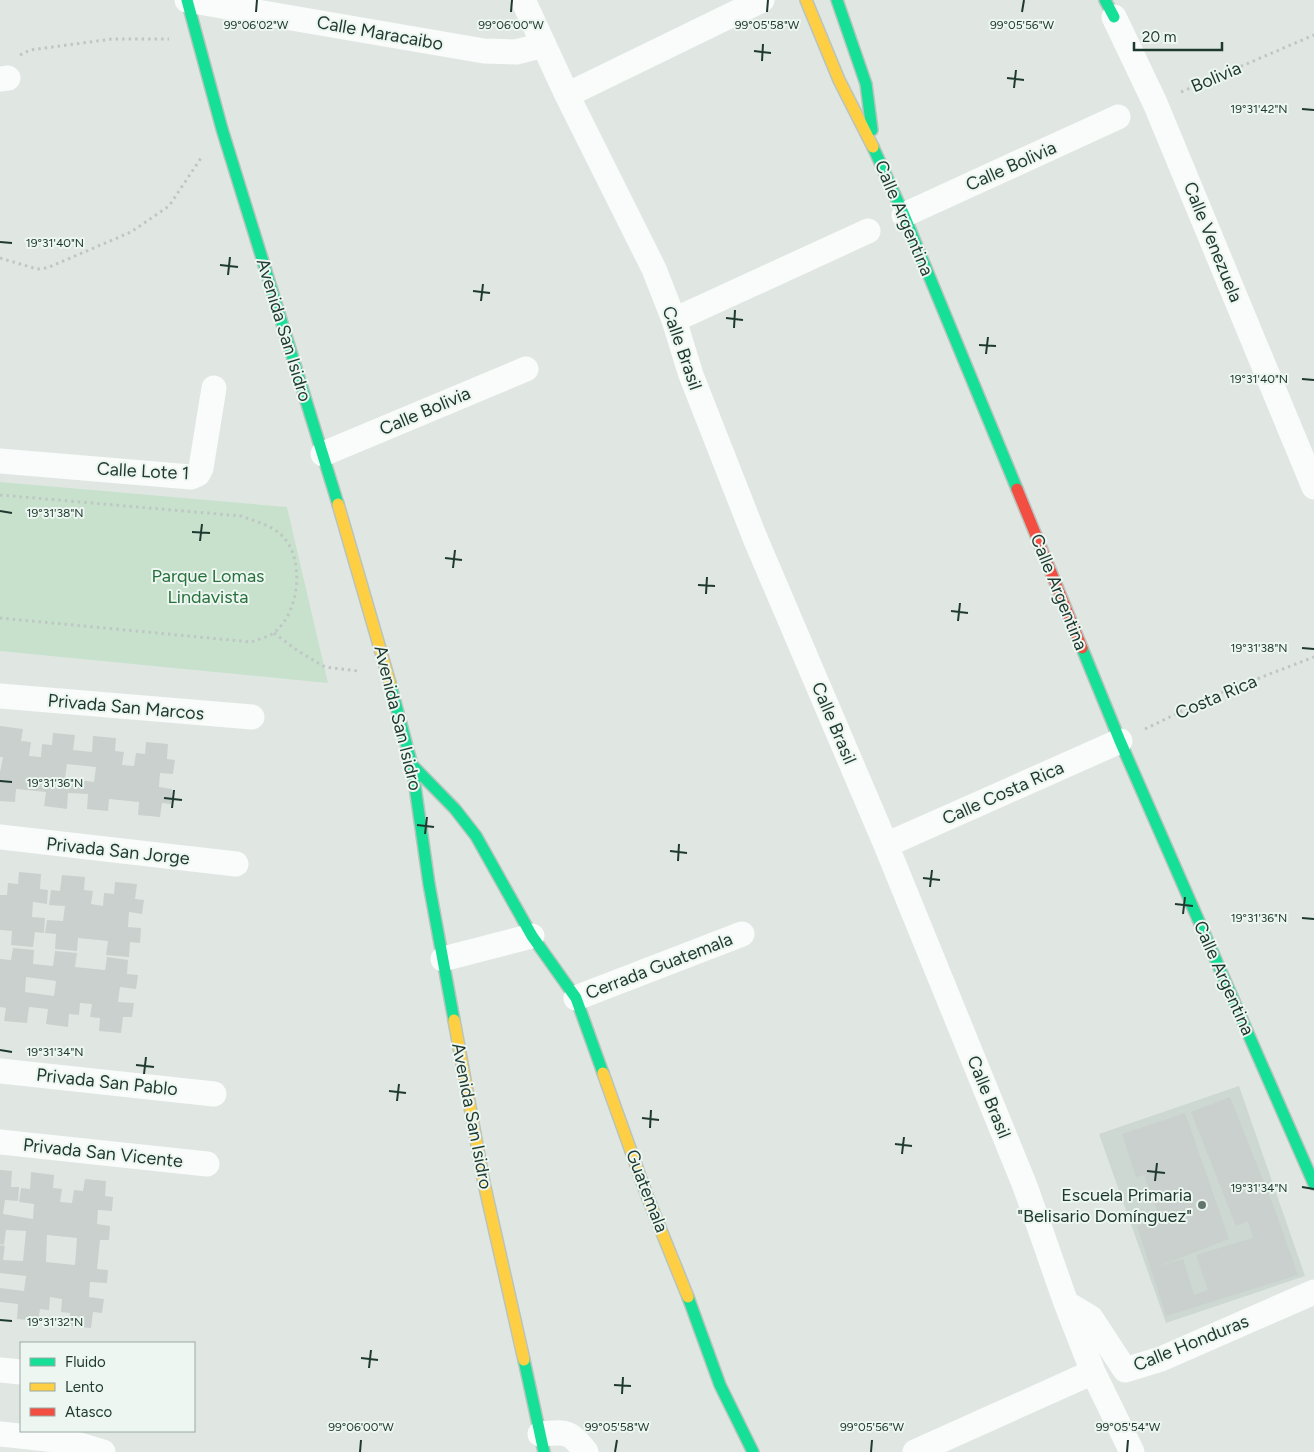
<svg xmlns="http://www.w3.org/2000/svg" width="1314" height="1452" viewBox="0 0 1314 1452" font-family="Figtree,sans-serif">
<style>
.built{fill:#cdd8d2}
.green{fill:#c8e1cd}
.building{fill:#cad0cd;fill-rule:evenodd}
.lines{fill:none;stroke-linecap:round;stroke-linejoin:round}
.fast-casing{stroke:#b9c4be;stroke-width:14}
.slow-casing{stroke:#b9c4be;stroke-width:14}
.jam-casing{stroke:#b9c4be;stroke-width:14}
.path{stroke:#bfc7c4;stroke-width:3;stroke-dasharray:2.5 4;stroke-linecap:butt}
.street{stroke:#fafbfb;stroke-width:25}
.fast{stroke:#16e098;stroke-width:11}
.slow{stroke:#ffcf43;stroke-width:11}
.jam{stroke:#f24e42;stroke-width:11}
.ticks{fill:none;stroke:#1e392f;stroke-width:2}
.poi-dot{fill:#62766e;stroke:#edf6f1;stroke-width:2}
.labels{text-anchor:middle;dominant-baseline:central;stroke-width:4;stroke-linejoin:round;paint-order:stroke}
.street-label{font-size:18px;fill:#1e392f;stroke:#edf6f1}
.park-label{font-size:18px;fill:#27713c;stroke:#edf6f1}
.poi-label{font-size:18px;fill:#1e392f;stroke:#edf6f1;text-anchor:end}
.ticks-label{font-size:12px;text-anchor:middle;fill:#1e392f;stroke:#edf6f1;stroke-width:4;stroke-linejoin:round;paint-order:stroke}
</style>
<rect width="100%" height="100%" fill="#e0e7e3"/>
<!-- built -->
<path class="built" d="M1239,1086l66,190 -139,47 -67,-189z"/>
<!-- green -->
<path class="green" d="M0,482l287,25 41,176 -328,-32z"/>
<!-- building -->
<path class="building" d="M0,726l23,3 -2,12 10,1 -2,14 12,1 1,-13 10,1 1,-12 22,2 -2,15 19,2 1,-16 23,2 -1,13 9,1 -2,13 12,1 2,-13 9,1 1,-12 22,2 -1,15 8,1 -2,14 -13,-1 -1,14 13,2 -1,15 -9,-1 -2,14 -22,-2 1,-13 -30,-3 -1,12 -21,-2 1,-15 -20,-1 -1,16 -23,-3 2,-14 -30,-3 -1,13 -15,-1v-29l3,-15h-3zM67,764l29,3 -2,15 -29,-4z
M19,872l22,2 -1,15 8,1 -1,14 -14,-2 -1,15 13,1 -1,15 -9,-1 -2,15 -22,-2 1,-14 -12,-1v-35h7l1,-12 10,1z
M62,875l23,2 -1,13 9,1 -2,13 12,2 1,-13 10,1 1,-12 22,2 -2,15 9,1 -2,14 -13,-2 -1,15 13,1 -1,15 -10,-1 -1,15 -23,-2 2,-14 -30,-3 -1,13 -22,-2 1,-15 -11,-1 2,-13 16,1 2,-15 -16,-1 2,-15 9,1z
M13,948l21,2 -1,14 20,2 2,-15 22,2 -2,14 30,3 2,-13 21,3 -1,14 11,1 -2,14 -16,-2 -2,15 16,1 -2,14h-9l-2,16 -22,-2 1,-13 -10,-1 2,-13 -12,-1 -1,12 -10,-1 -1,13 -22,-3 2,-15 -9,-1 -10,-1 -2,16 -23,-2 2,-13 -6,-1v-48l11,1zM26,977l30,4 -2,15 -29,-4z
M1230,1097l45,113 23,65 -132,41 -29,-90 23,-8 -16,-43 -8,2 -14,-43 63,-21 44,126 -75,29 29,-9 11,36 14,-5 -12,-35 57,-17 -5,-17 -12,5 -45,-114z
M0,1170l12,1 -1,16h8l-1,14 -13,-1 -2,14 30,5 1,-15 -15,-2 2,-14 9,1 1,-17 23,3 -1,13 9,1 -2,13 12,1 2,-13 9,1 2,-12 21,2 -1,15 8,1 -1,14 -14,-1 -1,14 13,2 -1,14h-9l-3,29 11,1 -1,13 -17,-1 -1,15 15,2 -2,14 -9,-1 -2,16 -22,-2 1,-13 -9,-1 1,-13 -12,-2 -1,13 -9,-1 -2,12 -21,-2 1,-15 -18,-2v-14l24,3 2,-15 -26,-3v-28l5,1 -2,14 20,1 3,-30 -20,-1 -2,15 -4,-1zM47,1235l30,3 -2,27 -29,-3z"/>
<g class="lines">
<!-- fast casing -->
<g class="fast-casing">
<path id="fast" d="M187,0l35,129 116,375
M837,0l29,84 6,46
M1105,0l9,17
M873,147l31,68 113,274
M1082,648l38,93 194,443
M390,683l22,82 17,119 25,136
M412,765l43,44 21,27 56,100 44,62 27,75
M688,1297l32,88 33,67
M524,1360l20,92"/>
</g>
<!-- slow casing -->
<g class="slow-casing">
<path id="slow" d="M806,0l33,80 34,67
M338,504l52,179
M454,1020l30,163 40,177
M603,1073l43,120 42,104"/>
</g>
<!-- jam casing -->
<g class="jam-casing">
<path id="jam" d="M1017,489l65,159"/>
</g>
<!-- path -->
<path class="path" d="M20,55l10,-5 82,-11h57
M1181,92l133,-57
M0,258l37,11 10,-1 84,-36 38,-26 32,-48
M0,495l241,21c13,5 27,8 38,17 27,22 21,77 -3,98 -6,6 -17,8 -25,11l-251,-24
M274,633l24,18 27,16 33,4
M1145,729l70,-34 99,-38"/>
<!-- street -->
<path class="street" d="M187,0l297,51 32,1 28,-7
M523,0l44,95 87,174 20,51 17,55 64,163 131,307 139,341 41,117 27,69 39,80
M1114,17l41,86 159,384
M0,79l8,-1
M567,95l195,-95
M904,215l214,-98
M674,320l194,-89
M323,454l203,-85
M0,461l191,16 7,-3 3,-6 13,-80
M0,696l252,21
M0,837l236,27
M886,845l234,-104
M443,959l89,-23
M576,998l166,-64
M0,1071l214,23
M0,1142l207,22
M1066,1303l25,15 34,52 36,-11 153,-67
M0,1370l21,2
M0,1434l66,7 37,11
M540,1434c27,-2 29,-4 46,18
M915,1452l178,-80"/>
<!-- fast -->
<use href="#fast" class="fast"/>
<!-- slow -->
<use href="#slow" class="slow"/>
<!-- jam -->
<use href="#jam" class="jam"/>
</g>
<!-- ticks -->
<path class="ticks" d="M256,12l1,-12M511,12l1,-12M767,12l1,-12M1022,12l2,-12M754,51l17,2M762,61l1,-17M1007,78l17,2M1014,88l2,-18M1302,109l12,1M0,242l12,1M220,265l18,2M228,275l2,-18M473,291l17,2M481,301l2,-17M726,318l17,2M734,328l1,-18M979,345l17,1M986,354l2,-17M1302,379l12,1M0,511l12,2M192,532l18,1M200,541l2,-17M445,558l17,2M453,568l2,-18M698,585l17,1M706,594l1,-17M951,611l17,2M958,621l2,-18M1302,648l12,1M0,781l12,1M164,798l18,2M172,808l2,-18M417,825l17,2M425,834l2,-17M670,851l17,2M678,861l1,-17M923,878l17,2M930,887l2,-17M1175,904l18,2M1183,914l2,-17M1302,918l12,1M0,1050l12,2M136,1065l18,2M144,1074l2,-17M389,1091l17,2M397,1101l2,-17M642,1118l17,2M650,1128l1,-18M895,1144l17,2M902,1154l2,-17M1147,1171l18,2M1155,1181l2,-18M1302,1187l12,2M0,1320l12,1M361,1358l17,2M369,1368l2,-18M614,1385l17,1M622,1394l1,-17M360,1452l1,-12M615,1452l2,-12M871,1452l1,-12M1127,1452l1,-12"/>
<!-- markers -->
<circle class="poi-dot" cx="1202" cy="1205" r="5"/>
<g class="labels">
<!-- street labels -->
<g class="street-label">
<text transform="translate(380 33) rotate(10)">Calle Maracaibo</text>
<text transform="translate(1216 77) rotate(-23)">Bolivia</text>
<text transform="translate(1011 166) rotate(-24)">Calle Bolivia</text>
<text transform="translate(904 218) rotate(67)">Calle Argentina</text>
<text transform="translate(1213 242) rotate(68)">Calle Venezuela</text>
<text transform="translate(284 330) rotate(73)">Avenida San Isidro</text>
<text transform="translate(682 348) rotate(71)">Calle Brasil</text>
<text transform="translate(425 411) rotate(-23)">Calle Bolivia</text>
<text transform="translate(143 471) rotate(3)">Calle Lote 1</text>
<text transform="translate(1059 592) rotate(68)">Calle Argentina</text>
<text transform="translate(1216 697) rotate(-23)">Costa Rica</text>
<text transform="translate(126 707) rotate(5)">Privada San Marcos</text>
<text transform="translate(398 718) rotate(76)">Avenida San Isidro</text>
<text transform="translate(834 723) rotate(67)">Calle Brasil</text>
<text transform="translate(1003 793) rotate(-24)">Calle Costa Rica</text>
<text transform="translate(118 851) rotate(6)">Privada San Jorge</text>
<text transform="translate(659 966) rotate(-21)">Cerrada Guatemala</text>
<text transform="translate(1224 978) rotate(66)">Calle Argentina</text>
<text transform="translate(107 1082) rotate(6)">Privada San Pablo</text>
<text transform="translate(989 1097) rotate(68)">Calle Brasil</text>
<text transform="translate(472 1116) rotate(79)">Avenida San Isidro</text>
<text transform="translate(103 1153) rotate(6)">Privada San Vicente</text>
<text transform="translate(647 1191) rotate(69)">Guatemala</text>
<text transform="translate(1191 1343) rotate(-22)">Calle Honduras</text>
</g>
<!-- park labels -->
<g class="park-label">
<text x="208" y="576">Parque Lomas<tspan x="208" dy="21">Lindavista</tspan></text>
</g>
<!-- poi labels -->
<g class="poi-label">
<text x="1192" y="1195">Escuela Primaria<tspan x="1192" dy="21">"Belisario Domínguez"</tspan></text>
</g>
</g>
<g class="ticks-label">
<text x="256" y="29">99°06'02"W</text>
<text x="511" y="29">99°06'00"W</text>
<text x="767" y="29">99°05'58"W</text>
<text x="1022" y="29">99°05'56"W</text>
<text x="1259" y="113">19°31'42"N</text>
<text x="55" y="247">19°31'40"N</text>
<text x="1259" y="383">19°31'40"N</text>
<text x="55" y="517">19°31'38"N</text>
<text x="1259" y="652">19°31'38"N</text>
<text x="55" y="787">19°31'36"N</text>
<text x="1259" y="922">19°31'36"N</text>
<text x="55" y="1056">19°31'34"N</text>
<text x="1259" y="1192">19°31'34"N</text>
<text x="55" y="1326">19°31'32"N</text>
<text x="361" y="1431">99°06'00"W</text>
<text x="617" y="1431">99°05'58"W</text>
<text x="872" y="1431">99°05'56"W</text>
<text x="1128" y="1431">99°05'54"W</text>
</g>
<!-- legend -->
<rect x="20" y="1342" width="175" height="90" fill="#edf6f1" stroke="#9aaaa3"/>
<rect x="30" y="1358" width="25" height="8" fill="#16e098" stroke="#9aaaa3"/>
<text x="65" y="1367" font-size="15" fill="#1e392f">Fluido</text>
<rect x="30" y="1383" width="25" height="8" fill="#ffcf43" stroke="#9aaaa3"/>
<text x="65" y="1392" font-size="15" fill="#1e392f">Lento</text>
<rect x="30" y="1408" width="25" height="8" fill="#f24e42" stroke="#9aaaa3"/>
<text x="65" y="1417" font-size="15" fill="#1e392f">Atasco</text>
<!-- scale -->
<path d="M1134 42v8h88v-8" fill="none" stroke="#1e392f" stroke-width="2.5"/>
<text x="1142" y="42" font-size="15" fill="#1e392f" stroke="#edf6f1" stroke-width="4" paint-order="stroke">20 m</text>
</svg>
